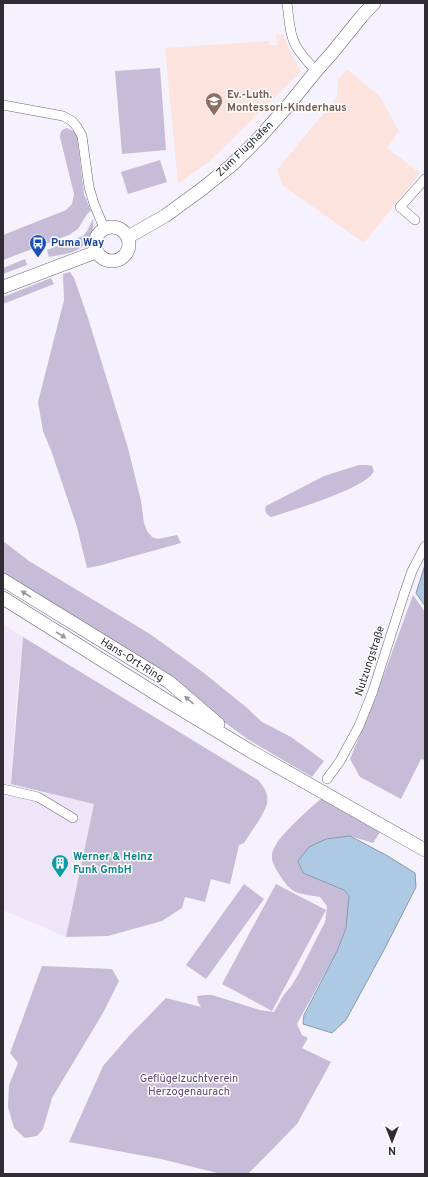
<svg xmlns="http://www.w3.org/2000/svg" width="428" height="1177" viewBox="0 0 428 1177" font-family="Overpass,sans-serif">
<style>
.commercial{fill:#efe5f9}
.education{fill:#fde3de}
.green{fill:#c6bcd8}
.water{fill:#aec9e3;stroke:#889aae}
.lines{fill:none;stroke-linecap:round;stroke-linejoin:round}
.street-casing{stroke:#6c6677;stroke-width:10}
.secondary-casing{stroke:#6c6677;stroke-width:14}
.street{stroke:#fff;stroke-width:9}
.secondary{stroke:#fff;stroke-width:13}
.oneway{fill:#97969a}
.labels{text-anchor:middle;dominant-baseline:central;stroke-width:3;stroke-linejoin:round;paint-order:stroke}
.education-label{font-size:11px;font-weight:bold;fill:#785e54;stroke:#fff;text-anchor:start}
.street-label{font-size:11px;fill:#2f2c34;stroke:#fff}
.transit-label{font-size:11px;font-weight:bold;fill:#164399;stroke:#fff;text-anchor:start}
.culture-label{font-size:11px;font-weight:bold;fill:#0d838f;stroke:#fff;text-anchor:start}
.park-label{font-size:11px;fill:#5c4a78;stroke:#fff}
</style>
<rect width="100%" height="100%" fill="#f5f1fd"/>
<!-- commercial -->
<path class="commercial" d="M3,625l20,12 -7,67 -5,79 83,21 -28,133 -63,-27z"/>
<!-- education -->
<path class="education" d="M276,35h8l6,17 11,19 -90,89 -33,24 -13,-136 104,-7v4h8z
M347,69l33,28 19,34 -12,17 33,25 -56,70 -82,-58 -5,-15 60,-73 1,-17z"/>
<!-- green -->
<path class="green" d="M160,68l6,82 -44,4 -7,-83z
M67,128l8,4 2,4 7,58 7,17 -4,3 -9,15 -9,6 -66,25v-25l58,-23 5,-2 6,-6 2,-10 -14,-57c0,-5 2,-8 7,-9z
M160,160l7,22 -39,12 -7,-22z
M93,219c1,6 0,12 -3,18 -8,16 -25,17 -41,20l-2,-7 36,-14 4,-5z
M25,259l2,6 -24,9v-6z
M70,272l4,6 14,40 40,130 13,53 3,22 3,8 5,6 6,2 19,-4 4,8 -83,23 -11,2 -10,-41 -25,-74 -9,-22 -5,-29 26,-102 -1,-26z
M51,278l3,6 -51,20v-7z
M359,465h8l5,1 2,5c-7,17 -79,38 -99,45l-4,1c-5,-3 -7,-6 -5,-11l58,-30z
M3,541l26,20 121,73 54,39 42,34 16,15 29,15 33,24 -12,16 -63,-37 -43,-31 -203,-136z
M413,595l12,17v148l-4,-1 -20,40 -41,-22 -10,-18 26,-63z
M23,637l235,143c15,17 10,25 0,42 -5,7 -9,14 -14,21l-5,2 -9,39 -19,-5 -6,23 -20,-5 -3,11 -20,13 -54,15 -42,1 28,-133 -83,-20z
M323,797l59,32 -9,14 -23,-7 -47,37 41,17 5,6v9l-3,23 -9,23 -40,73 5,11 6,3 -6,10 29,14 -34,62 -49,50h-27l-60,-15 -92,-17 34,-76 26,-30 37,-38 35,9 -3,-5 -1,-6 8,-1h7l48,15 14,2 9,-16 9,-11 7,-12 26,-51 2,-16 -7,-9c-23,-4 -28,-2 -41,-23 -4,-6 -8,-13 -7,-20 3,-17 38,-45 51,-57z
M244,884l20,15 -58,80 -20,-14z
M276,884l50,26 -54,101 -50,-27z
M42,966l70,3 7,12 -16,32 -51,85 -9,31 -6,7 -12,2 -11,-10 -6,-21 1,-22 9,-22 -8,-10z"/>
<!-- water -->
<path class="water" d="M425,565v41l-9,-13z
M350,836l36,19 29,18 1,14 -31,61 -39,72 -14,13 -29,-9 1,-9 33,-64 9,-23 3,-32 -5,-6 -41,-17 -5,-12 11,-14 17,-8z"/>
<g class="lines">
<!-- street casing -->
<g class="street-casing">
<path id="street" d="M287,3c2,14 2,31 9,43 5,9 13,17 20,25
M3,105l60,11 9,5 5,6 5,9 7,51 5,17 10,24
M415,220l-15,-13 25,-28
M327,779l13,-18 19,-35 14,-35 31,-97 8,-23 13,-25
M3,789l35,8 35,21"/>
</g>
<!-- secondary casing -->
<g class="secondary-casing">
<path id="secondary" d="M95 244a17 17 0 1 1 34 0a17 17 0 1 1-34 0Z
M128,237l37,-21 37,-27 31,-25 27,-27 31,-35 25,-31 16,-18 30,-37 12,-13
M3,287l93,-35
M3,580l166,102 49,42
M3,598l166,104 83,50 173,98"/>
</g>
<!-- street -->
<use href="#street" class="street"/>
<!-- secondary -->
<use href="#secondary" class="secondary"/>
</g>
<!-- one-way arrows -->
<defs><path id="oneway-solid" d="M-6-.8H1V-3.2L6.5 0L1 3.2V.8H-6Z"/></defs>
<g class="oneway">
<use href="#oneway-solid" transform="translate(26 594) rotate(-148)"/>
<use href="#oneway-solid" transform="translate(61 635) rotate(32)"/>
<use href="#oneway-solid" transform="translate(189 700) rotate(-140)"/>
</g>
<!-- icons -->
<defs>
<g id="school-pin" transform="scale(0.9)"><path d="M0 17L-7.5 6A9.5 9.5 0 1 1 7.5 6Z" fill="#8d6e63" stroke="#fff"/><path d="M0-5L7-2L0 1L-7-2ZM-4 1L0 2.5L4 1V4Q0 6-4 4Z" fill="#fff"/></g>
<g id="bus-pin" transform="scale(0.9)"><path d="M0 17L-7.5 6A9.5 9.5 0 1 1 7.5 6Z" fill="#1a4fb4" stroke="#fff"/><path d="M-5-6H5V4H4V6H2V4H-2V6H-4V4H-5ZM-3.5-4V0h7V-4ZM-3.5 1.2v1.5H-2V1.2ZM2 1.2v1.5H3.5V1.2Z" fill="#fff"/></g>
<g id="building-pin" transform="scale(0.9)"><path d="M0 17L-7.5 6A9.5 9.5 0 1 1 7.5 6Z" fill="#0f9aa8" stroke="#fff"/><path d="M-4-6H4V6H1V3H-1V6H-4ZM-2.5-4.3h1.7v1.8h-1.7ZM.8-4.3h1.7v1.8H.8ZM-2.5-1h1.7V.8h-1.7ZM.8-1h1.7V.8H.8Z" fill="#fff"/></g>
</defs>
<g fill-rule="evenodd">
<use href="#school-pin" x="214" y="101"/>
<use href="#bus-pin" x="38" y="243"/>
<use href="#building-pin" x="60" y="863"/>
</g>
<g class="labels">
<!-- education labels -->
<g class="education-label">
<text x="227" y="95">Ev.-Luth.<tspan x="227" dy="13">Montessori-Kinderhaus</tspan></text>
</g>
<!-- street labels -->
<g class="street-label">
<text transform="translate(245 149) rotate(-44)">Zum Flughafen</text>
<text transform="translate(132 660) rotate(32)">Hans-Ort-Ring</text>
<text transform="translate(370 661) rotate(-72)">Nutzungstraße</text>
</g>
<!-- transit labels -->
<g class="transit-label">
<text x="51" y="243">Puma Way</text>
</g>
<!-- culture labels -->
<g class="culture-label">
<text x="73" y="857">Werner &amp; Heinz<tspan x="73" dy="13">Funk GmbH</tspan></text>
</g>
<!-- park labels -->
<g class="park-label">
<text x="189" y="1079">Geflügelzuchtverein<tspan x="189" dy="13">Herzogenaurach</tspan></text>
</g>
</g>
<!-- border -->
<rect width="428" height="1177" fill="none" stroke="#2f2c34" stroke-width="8"/>
<!-- north arrow -->
<g transform="translate(392 1141) rotate(180)" stroke="#ffffff" stroke-width="3" paint-order="stroke">
<path d="M0-3L7 15L0 10L-7 15Z" fill="#2f2c34"/>
<text y="-6" font-size="11" font-weight="bold" text-anchor="middle" fill="#2f2c34">N</text>
</g>
</svg>
